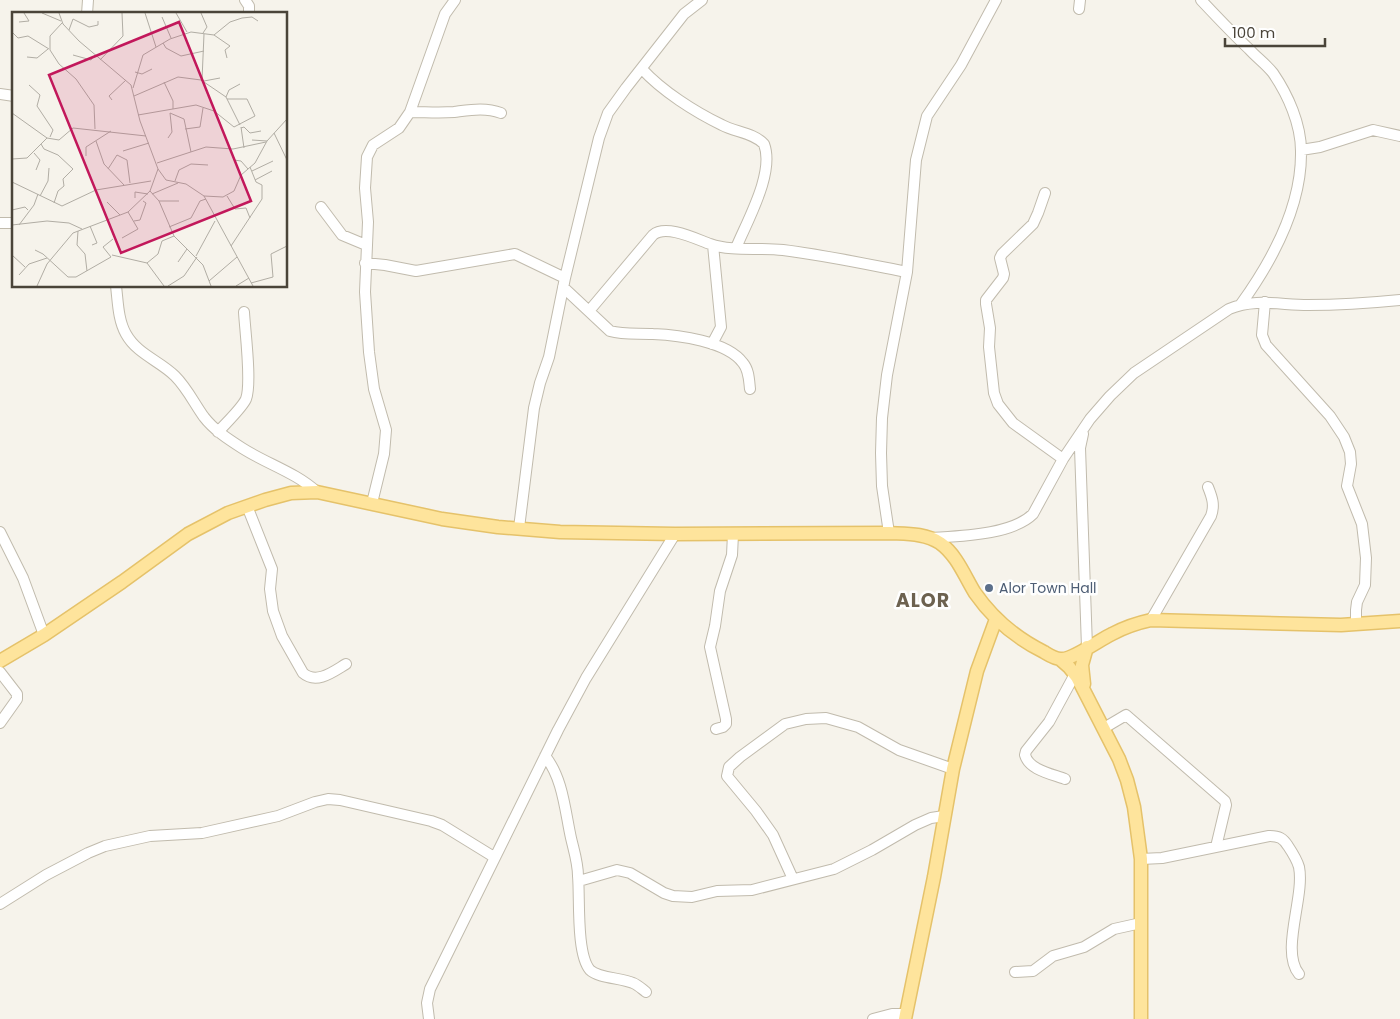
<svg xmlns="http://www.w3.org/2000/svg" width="1400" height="1019" viewBox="0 0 1400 1019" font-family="Poppins,sans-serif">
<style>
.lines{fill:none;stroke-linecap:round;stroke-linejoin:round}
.minor-casing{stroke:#c1bbad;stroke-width:12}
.major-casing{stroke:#e5c26a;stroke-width:15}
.minor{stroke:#fff;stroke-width:10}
.major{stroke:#fee49c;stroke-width:12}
.service-dot{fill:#5c6f8a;stroke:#fff;stroke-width:2}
.labels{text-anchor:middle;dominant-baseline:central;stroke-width:5;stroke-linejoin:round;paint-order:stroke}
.service-label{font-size:14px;fill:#4e5e75;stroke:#fff;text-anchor:start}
.district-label{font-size:19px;font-weight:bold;letter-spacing:1px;fill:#6d6250;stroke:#fff}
.inset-road{fill:none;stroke:#b1ada4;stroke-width:1}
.view{fill:#c2185b;fill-opacity:0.15;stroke:#c2185b;stroke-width:2.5}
.inset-edge{fill:none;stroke:#4a4439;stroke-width:2.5}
</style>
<rect width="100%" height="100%" fill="#f6f3eb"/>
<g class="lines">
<!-- minor casing -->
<g class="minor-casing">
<path id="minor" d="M245,0l4,6v8
M1201,0c16,17 31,33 48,49 7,8 17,15 24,24 15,22 28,51 28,78 1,54 -29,110 -60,153
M1079,9l1,-9
M87,14l1,-14
M642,69c20,22 53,43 80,56 13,7 32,8 42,19 11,29 -17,77 -28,104
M0,94l14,2
M410,112c15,0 29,1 44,0 16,-2 31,-5 47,1
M1301,150l19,-3 53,-17 27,6
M1045,193l-7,20 -5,11 -31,30 -2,4 4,16 -1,4 -17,22v4l4,24 -1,19 5,46 4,11 15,19 50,36
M321,207l21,28 24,10
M0,223h14
M365,263l20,2 31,6 99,-17 50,24
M116,286c2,16 2,34 10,48 11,20 34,27 49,42 12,12 19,27 29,41 10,13 24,22 38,31 25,16 53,24 75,44
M563,287l47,44c14,4 28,2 43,3 25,1 74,7 90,29 6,7 6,17 7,26
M1265,302l-3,33 4,10 64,71 14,21 6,15 1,12 -4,22 15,38 4,34 -1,27 -8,17 -1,8v14
M589,311l64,-76c13,-11 43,4 57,9 23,8 49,3 73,6 41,5 83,14 124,22
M712,344l9,-17 -8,-82
M218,432c7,-8 24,-24 28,-33 6,-16 -1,-68 -2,-87
M1083,434l-3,14 7,199
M372,503l12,-49 2,-24 -12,-41 -5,-37 -4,-60 3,-70 -3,-34 2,-31 6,-12 26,-17 11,-16 35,-98 10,-14
M247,506l25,63 -2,20 3,22 9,25 21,37c14,12 31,-2 43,-9
M519,528l15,-120 6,-25 9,-26 16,-79 34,-140 9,-25 18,-25 58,-74 18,-14
M0,532l23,46 21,57
M889,533l-7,-47 -1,-33 1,-35 5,-43 20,-103 9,-112 11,-44 34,-51 35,-65
M931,538c29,-2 81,-3 102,-24l30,-55 27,-40 20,-23 24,-23 95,-64c25,-11 52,-4 79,-4 31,0 62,-2 92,-5
M1151,620l60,-104c4,-11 1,-19 -3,-29
M0,672l17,22v5l-17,24
M1104,728l22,-13 99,86 1,4 -10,42
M716,729l7,-2 3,-3v-5l-16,-72 5,-21 5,-35 12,-36 1,-21
M545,756c18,22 20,55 26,82 3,13 7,25 7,38 2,21 -2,78 12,94 8,8 32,8 43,13 5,2 9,6 13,9
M1065,779c-13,-5 -36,-9 -40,-24l1,-4 23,-29 26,-48
M1141,859l21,-1 107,-22c10,0 14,2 19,10 4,6 9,14 11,21 6,30 -19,84 0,107
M793,879l-20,-44 -17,-24 -29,-35 2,-9 11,-10 45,-33 21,-5 20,-1 32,9 41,23 54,19
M579,881l38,-11 13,3 34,20 9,3 19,1 25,-6 35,-1 82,-21 38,-19 43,-25 16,-7 13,-2
M0,904l46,-29 42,-22 17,-7 45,-10 52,-3 76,-17 37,-14 13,-3 12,1 91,21 11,4 52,32
M1015,972l18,-1 20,-15 31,-9 30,-18 27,-6
M429,1019l-2,-16 3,-14 128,-259 28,-52 89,-144
M873,1019l19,-5h14"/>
</g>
<!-- major casing -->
<g class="major-casing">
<path id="major" d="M1061,660l8,7 8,10 42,82 8,21 7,27 7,52v160
M0,661l44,-26 78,-53 66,-48 40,-21 37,-13 26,-7 26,-1 125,27 56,8 62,5 115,2 214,-1c17,1 36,0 51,10 17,12 25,34 35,50 18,26 41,45 69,59 5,3 11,7 17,7 11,1 40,-20 51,-25 13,-7 25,-11 39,-14l190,5 59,-4
M1084,684l-2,-19 5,-18
M905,1019l29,-142 19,-108 24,-98 19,-52"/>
</g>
<!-- minor -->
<use href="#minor" class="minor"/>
<!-- major -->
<use href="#major" class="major"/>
</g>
<!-- markers -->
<circle class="service-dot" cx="989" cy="588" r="5"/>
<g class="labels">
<!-- service labels -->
<g class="service-label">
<text x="999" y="588">Alor Town Hall</text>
</g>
<!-- district labels -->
<g class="district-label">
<text x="923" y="600">ALOR</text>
</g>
</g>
<!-- overview -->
<g transform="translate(12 12)">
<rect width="275" height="275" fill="#f6f3eb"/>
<path class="inset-road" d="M30,1l19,8M47,1l4,11 16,17 52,44 9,36 18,48 -8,22 9,10 15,35 29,29 8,21M133,1l11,34M164,1l11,19M189,1l6,14 -4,6M150,5l9,21M7,10l10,-1 -5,-8M50,11l-12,13v14l9,14 17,15 18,26 1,24M57,18l4,-11 16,8 9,-2v-4M0,20l6,6 10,-2 21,13M202,23l16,11 -5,4 2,8M151,31l3,5 15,8 23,-5M61,43l18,5 3,-4M15,45l10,1 11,-9M88,48l23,-24 -1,-23M123,60l7,2 10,-5M190,68l2,-46M192,69l16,-3M152,70l9,19v8M17,73l11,10 -3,11 16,24 -3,7M121,76l10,-33 27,-16 21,-7 23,3 16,-13 12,-4 10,-1 6,4M122,84l44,-19 23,3 25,17 14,28M214,85l3,-7 11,-6M100,88l-3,-4 17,-16M0,101l35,25M158,101l14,6 7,33M126,103l58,-10 18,6 20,16 21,-11 -8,-17h-20M229,115l3,21M229,116l3,-1 6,6 11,-2M173,117l15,-2 3,-19M262,121l13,27M156,126l4,-6 -2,-19M240,128l15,1M84,129l8,23 20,21M29,132l3,5 14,6 15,14 -10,10 1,7 -6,5 -4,12M111,139l26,-8M22,141l6,7 -4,10M74,144v-9l25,-16M0,147l15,-1 20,-20 12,2 14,-12 73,8M222,148l7,1 7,8M145,151l49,-16 27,2 33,-7M96,157l9,-14 10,5 3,23M146,157l8,11 20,4 18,12 49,90M240,159l21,-10M243,168l17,-9M163,169l4,-11 12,-6 17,1M0,170l50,24 34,-16 55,-9M140,182l26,-11M28,184l8,-15 1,-13M192,184l19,1 11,-6 7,-16 14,-12 12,-22 20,-22M215,184l8,13 11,-1 4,10M123,186v-6l13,2M147,189h20M95,190l13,13M0,198l13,-3 3,3M122,209l6,-1 6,-17 -3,-2M0,213l35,-4 22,2 13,6M7,213l15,-20 4,-11M78,214l7,17 -5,2M157,215l22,-9 9,-17 6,-2M66,219l-1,14 8,9 2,17M110,226l16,-9 -10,-17M219,234l31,-47v-14l-6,-3 -6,-15M23,238l8,4 25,23h8l35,-20 -8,-10 10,-8M0,243l13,12M100,243l35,8 17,23M184,244l19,-35M166,250l9,-13M135,251l11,-9 4,-13 12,-5M7,263l10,-11 18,-6M197,269l28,-24M239,271l22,-6 -2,-23 16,-8M25,274l10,-22 26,-31 55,-21 22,-21M156,274l16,-10 13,-19M224,274l13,-8"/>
<path class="view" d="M167,10l72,179 -130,52 -72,-178z"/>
<rect width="275" height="275" class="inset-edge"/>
</g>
<!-- scale -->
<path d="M1225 38v8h100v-8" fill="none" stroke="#4a4439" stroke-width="2.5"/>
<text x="1232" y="38" font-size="15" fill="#4a4439" stroke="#ffffff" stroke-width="4" paint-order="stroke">100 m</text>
</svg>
